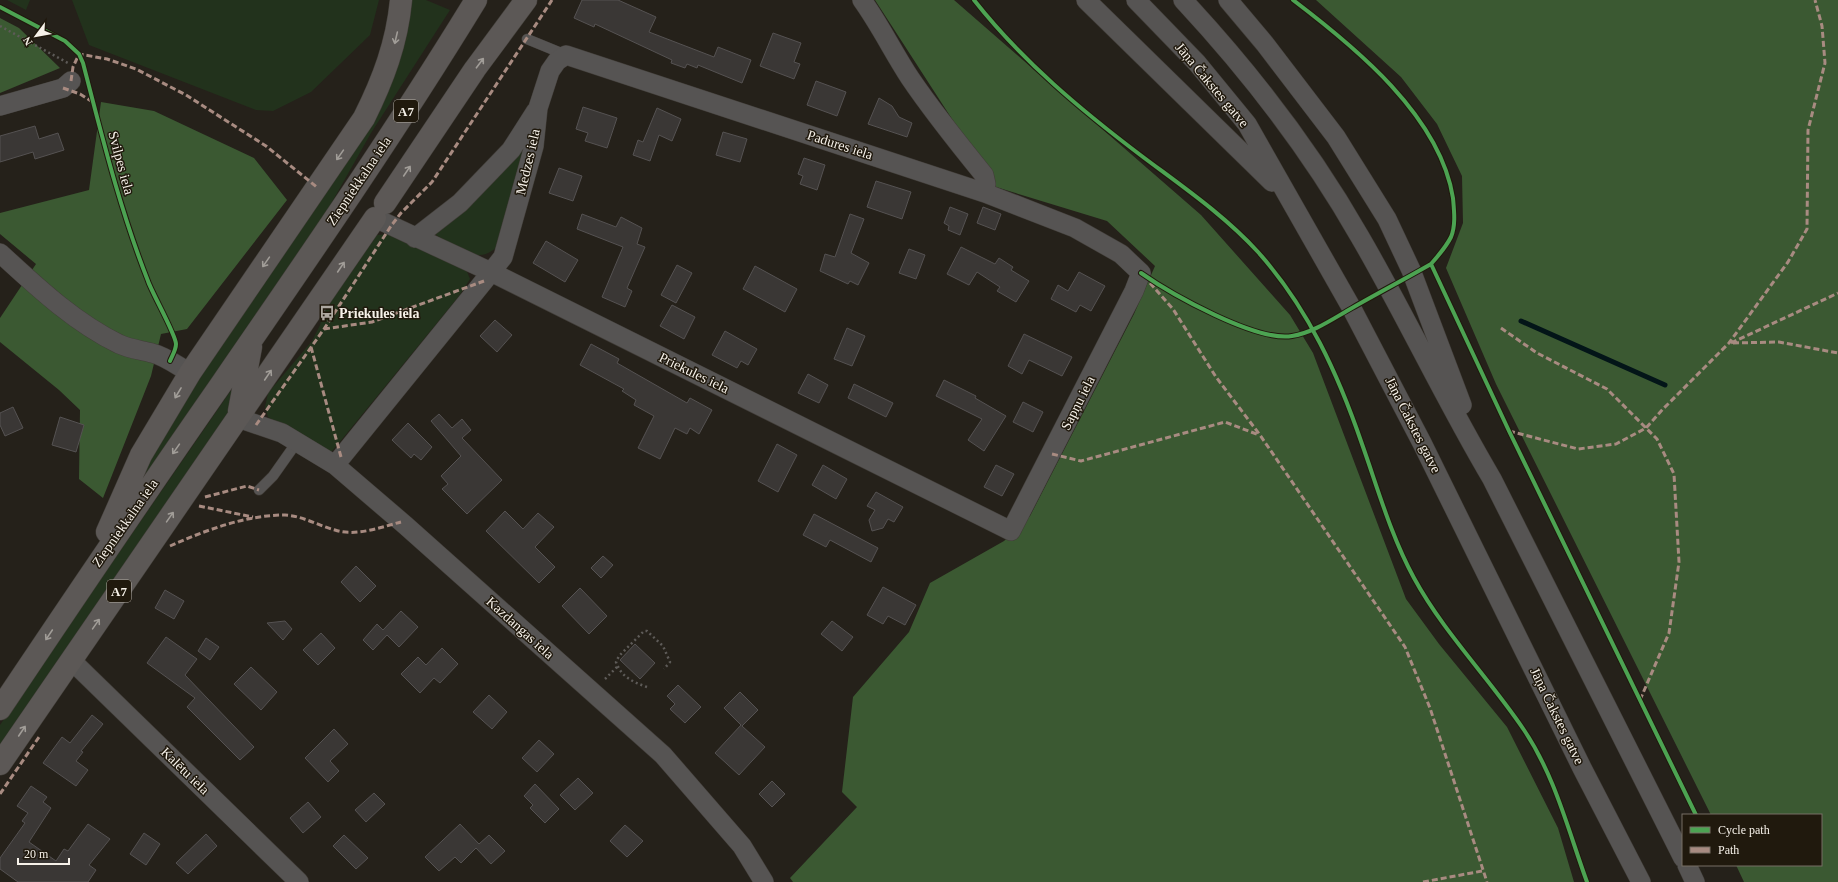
<svg xmlns="http://www.w3.org/2000/svg" width="1838" height="882" viewBox="0 0 1838 882" font-family="Georgia,serif">
<style>
.green{fill:#22321c}
.forest{fill:#3b5932}
.lines{fill:none;stroke-linecap:round;stroke-linejoin:round}
.stream{stroke:#031518;stroke-width:5}
.building{fill:#3a3735;stroke:#555252}
.lane-casing{stroke:#413d38;stroke-width:11}
.street-casing{stroke:#413d38;stroke-width:20}
.highway-casing{stroke:#413d38;stroke-width:23}
.path{stroke:#5e5b58;stroke-width:2.5;stroke-dasharray:2 3;stroke-linecap:butt}
.lane{stroke:#565453;stroke-width:10}
.street{stroke:#565453;stroke-width:19}
.highway{stroke:#5c5856;stroke-width:22}
.quiet{stroke:#a88b81;stroke-width:3;stroke-dasharray:6 3;stroke-linecap:butt}
.cycleway-casing{stroke:#20190d;stroke-width:6}
.cycleway{stroke:#4ca352;stroke-width:4}
.oneway{stroke:#a19d98}
.labels{text-anchor:middle;dominant-baseline:central;stroke-width:3;stroke-linejoin:round;paint-order:stroke}
.shield{fill:#20190d;stroke:#b6b0a7;stroke-width:1}
.shield-label{font-size:13px;font-weight:bold;fill:#f6f1e9}
.street-label{font-size:14px;fill:#f6f1e9;stroke:#20190d}
.poi-label{font-size:14px;font-weight:bold;fill:#f6f1e9;stroke:#20190d;text-anchor:start}
</style>
<rect width="100%" height="100%" fill="#25211a"/>
<!-- green -->
<path class="green" d="M7,0h23l-4,10z
M72,0h307l-9,35 -59,57 -38,19 -17,-1 -167,-65z
M411,0h15l24,10 -79,123 -52,92 -176,257 -4,-3 24,-47 216,-325c16,-33 31,-70 32,-107z
M528,137l-29,109c-6,4 -13,10 -21,9 -11,-1 -37,-15 -45,-23z
M391,234l75,35 4,10 -11,17 -116,142 -11,13 -6,1 -58,-35 -3,-10 3,-14 44,-52 8,-16 3,-12 54,-78z
M234,386l-4,24 -230,336v-21z"/>
<!-- forest -->
<path class="forest" d="M875,0h79l247,215 89,100 23,38 93,246 33,45 68,83 51,101 16,54h-781l-3,-4 67,-71 -15,-15 11,-95 56,-65 21,-49 74,-42 26,-25 104,-202 21,-48 -48,-45 -111,-34z
M1316,0h522v882h-94l-8,-17h85v-50h-110l-215,-431 -50,-116 17,-45 -1,-47 -25,-52 -36,-47z
M0,18l19,10 41,40 -60,25z
M101,102l53,9 100,47 33,42 -100,129 -26,5 -10,42 -48,122 -24,-19 1,-69 -21,-20 -59,-48v-24l36,-54 -36,-30v-21l89,-23z"/>
<g class="lines">
<!-- stream -->
<path class="stream" d="M1521,321l144,64"/>
</g>
<!-- building -->
<path class="building" d="M582,0h36l38,17 -7,15 65,25 4,-10 33,13 -9,23 -44,-18 -1,3 -10,-4 -2,4 -14,-5 1,-3 -77,-36 -1,3 -20,-9z
M773,33l28,10 -7,19 6,2 -6,15 -34,-13z
M816,81l30,11 -9,24 -30,-11z
M879,98l13,8 7,11 13,6 -5,14 -39,-13z
M583,107l34,11 -10,30 -22,-7 3,-8 -12,-4z
M657,108l24,11 -9,22 -13,-6 -9,26 -17,-6 5,-15 5,2z
M35,126l4,13 19,-6 6,17 -29,9 -2,-7 -33,10v-26z
M723,132l24,7 -7,23 -24,-7z
M804,158l21,7 -8,25 -17,-6 3,-8 -5,-2z
M559,168l23,8 -9,25 -24,-8z
M876,181l35,11 -9,27 -35,-12z
M950,207l18,7 -8,21 -12,-5 1,-4 -5,-3z
M983,207l18,7 -6,16 -18,-7z
M582,214l34,13 5,-10 21,11 -5,16 8,3 -18,41 5,3 -7,16 -23,-10 21,-50 -46,-18z
M850,214l14,5 -13,34 18,10 -11,22 -8,-4 -2,3 -28,-13 5,-17 10,3z
M546,241l32,19 -13,22 -32,-19z
M961,247l34,17 4,-6 14,9 -2,3 18,11 -13,21 -19,-11 3,-4 -23,-15 -8,13 -22,-11z
M909,249l16,6 -9,24 -17,-6z
M677,265l15,8 -16,30 -15,-8z
M755,266l42,23 -12,23 -42,-23z
M1079,272l26,14 -14,25 -11,-6 -4,7 -25,-13 7,-14 10,6z
M672,305l23,12 -11,22 -24,-13z
M495,320l17,15 -15,17 -17,-16z
M847,328l18,8 -13,30 -18,-7z
M725,331l32,18 -9,16 -7,-4 -4,7 -25,-13z
M1024,334l48,23 -10,19 -33,-16 -7,14 -14,-8z
M591,344l28,15 -2,4 70,40 3,-5 22,12 -13,24 -9,-6 -3,6 -12,-6 -15,31 -22,-11 16,-32 -20,-11 2,-5 -14,-9 2,-2 -44,-24z
M808,374l20,11 -9,18 -21,-10z
M944,380l32,16 -1,2 31,18 -22,35 -16,-11 14,-21 -46,-23z
M854,384l39,19 -7,14 -38,-19z
M1023,402l20,10 -10,20 -20,-10z
M13,407l10,21 -18,8 -5,-11v-12z
M439,414l13,14 10,-9 9,11 -9,8 40,42 -35,34 -25,-25 6,-5 -7,-8 20,-20 -30,-35z
M60,417l24,8 -8,27 -24,-7z
M408,423l24,24 -11,13 -7,-6 -3,4 -19,-18z
M777,444l20,11 -19,37 -20,-11z
M823,465l24,14 -11,20 -24,-14z
M996,465l18,9 -12,22 -18,-9z
M876,492l27,15 -9,15 -6,-3 -5,9 -11,3 -3,-11 6,-10 -8,-4z
M505,511l18,18 15,-16 16,14 -19,20 20,20 -16,16 -53,-52z
M814,514l64,34 -7,14 -41,-22 -4,7 -23,-12z
M603,556l10,9 -12,13 -10,-10z
M356,566l20,20 -16,16 -19,-20z
M883,587l33,18 -11,20 -17,-9 -5,8 -16,-9z
M580,588l27,28 -18,18 -27,-28z
M165,590l19,11 -10,18 -19,-11z
M401,611l17,16 -19,20 -12,-12 -14,15 -10,-10 14,-16 6,6z
M285,621l7,8 -9,11 -16,-17z
M832,621l21,16 -11,14 -21,-17z
M321,633l14,15 -17,17 -15,-15z
M166,637l31,22 -12,16 69,72 -14,13 -53,-53 8,-9 -48,-35z
M206,638l13,9 -9,13 -12,-9z
M635,644l20,19 -15,16 -20,-19z
M442,648l16,16 -18,19 -6,-5 -14,15 -19,-19 17,-17 8,8z
M251,667l26,25 -16,18 -27,-26z
M678,685l23,22 -16,16 -15,-14 5,-5 -8,-8z
M740,692l18,18 -16,16 23,21 -26,28 -24,-22 26,-28 -17,-17z
M489,695l18,17 -15,17 -19,-17z
M92,715l11,9 -22,27 2,1 -7,9 12,9 -12,16 -33,-23 19,-26 8,6z
M334,729l14,15 -18,17 9,10 -11,11 -23,-24z
M539,740l15,14 -17,18 -15,-14z
M578,778l15,15 -18,17 -15,-15z
M772,781l13,13 -13,13 -13,-13z
M535,784l24,25 -14,14 -15,-15 3,-3 -9,-9z
M31,786l16,11 -4,5 8,6 -22,34 27,19 8,-12 4,2 20,-27 22,15 -21,26 7,5 -8,12h-70l-18,-13v-11l25,-35 -3,-2 6,-8 -11,-7z
M374,793l11,11 -19,18 -11,-12z
M308,802l13,15 -18,16 -13,-15z
M460,824l19,20 10,-9 16,16 -14,13 -15,-16 -15,15 -6,-6 -16,14 -14,-14z
M625,825l18,16 -16,16 -17,-16z
M144,833l16,11 -14,21 -16,-11z
M206,834l11,12 -29,28 -12,-11z
M344,835l24,23 -12,11 -23,-23z"/>
<g class="lines">
<!-- lane casing -->
<g class="lane-casing">
<path id="lane" d="M527,39l39,16
M259,490l14,-14 24,-34"/>
</g>
<!-- street casing -->
<g class="street-casing">
<path id="street" d="M862,0c18,25 31,52 48,78 23,34 48,65 74,97l2,9 -1,9
M1086,0l186,182
M1136,0l61,63 50,61 104,183 71,136 160,325 59,114
M1183,0c67,72 128,151 177,237 46,79 85,163 132,242l191,379
M1228,0l37,44 71,93 51,82 24,51 51,135
M0,106l63,-18 8,-7
M415,238l45,-35 51,-53 25,-39
M0,253c37,34 74,69 119,91 11,5 22,6 33,9 13,3 26,13 38,20
M238,418l44,15 53,32 70,60 258,230 79,91 22,36
M335,465l149,-184 19,-24 31,-111 4,-38 12,-37 7,-10 9,-6 419,138 90,35 46,26 20,19 -7,18 -123,240 -520,-259 -116,-54
M71,660l228,222
M1687,865l8,17"/>
</g>
<!-- highway casing -->
<g class="highway-casing">
<path id="highway" d="M385,203l90,-134 51,-69
M239,411l12,-64
M107,532l34,-77 49,-82 174,-255c19,-38 33,-75 37,-118
M0,709c71,-106 142,-211 215,-316 89,-129 179,-259 261,-393
M0,764l375,-546"/>
</g>
<!-- path -->
<path class="path" d="M0,26l68,37
M605,679l12,-12
M647,687c-14,-5 -26,-10 -31,-25l3,-6 25,-25h3l16,15 7,16 -6,7"/>
<!-- lane -->
<use href="#lane" class="lane"/>
<!-- street -->
<use href="#street" class="street"/>
<!-- highway -->
<use href="#highway" class="highway"/>
<!-- quiet -->
<path class="quiet" d="M71,81l2,-14 6,-13 28,5 29,10 50,26 80,51 52,42
M63,88l17,6 14,9
M1150,283l23,26 43,68 44,58 145,212 25,61 57,174
M1501,328l36,25 70,36 50,50 17,35 5,88 -10,71 -29,67
M324,329l48,-7 112,-41
M1731,343l107,-50
M1733,343l46,-1 59,11
M311,347l30,110
M256,425l68,-96 67,-103 10,-13 31,-31 120,-182
M1509,431l69,18 38,-5 30,-16 17,-19 66,-66 59,-81 19,-33 1,-99 17,-67 -3,-37 -7,-26
M1052,454l29,7 144,-39 34,13
M205,497l42,-11 12,4
M199,506l54,11
M170,546c36,-16 76,-31 115,-31 18,1 34,11 50,15 21,7 46,-3 66,-8
M0,794l39,-57
M1423,882l59,-11"/>
<!-- cycleway casing -->
<g class="cycleway-casing">
<path id="cycleway" d="M974,0c48,61 108,111 169,157 40,30 81,58 115,95 50,56 80,122 104,192 16,45 29,92 52,134 30,55 75,100 110,152 31,46 44,100 63,152
M0,7l65,34 14,13 4,9c19,73 37,147 65,218 4,12 28,54 28,63 0,6 -4,12 -6,17
M1431,264l78,167 187,384
M1141,273c30,21 115,69 151,63 21,-3 42,-18 60,-28 26,-15 53,-29 79,-44 8,-9 15,-17 20,-27 5,-12 3,-27 2,-39 -13,-82 -98,-151 -160,-198"/>
</g>
<!-- cycleway -->
<use href="#cycleway" class="cycleway"/>
</g>
<!-- one-way arrows -->
<defs><path id="oneway-shaft" d="M-6 0H5M1.5-3L5.5 0L1.5 3" fill="none" stroke-width="1.6" stroke-linecap="round" stroke-linejoin="round"/></defs>
<g class="oneway">
<use href="#oneway-shaft" transform="translate(396 38) rotate(103)"/>
<use href="#oneway-shaft" transform="translate(480 63) rotate(-53)"/>
<use href="#oneway-shaft" transform="translate(340 155) rotate(125)"/>
<use href="#oneway-shaft" transform="translate(407 171) rotate(-56)"/>
<use href="#oneway-shaft" transform="translate(266 262) rotate(125)"/>
<use href="#oneway-shaft" transform="translate(341 267) rotate(-56)"/>
<use href="#oneway-shaft" transform="translate(268 375) rotate(-56)"/>
<use href="#oneway-shaft" transform="translate(178 393) rotate(121)"/>
<use href="#oneway-shaft" transform="translate(176 449) rotate(125)"/>
<use href="#oneway-shaft" transform="translate(170 517) rotate(-55)"/>
<use href="#oneway-shaft" transform="translate(96 624) rotate(-55)"/>
<use href="#oneway-shaft" transform="translate(49 635) rotate(124)"/>
<use href="#oneway-shaft" transform="translate(22 731) rotate(-56)"/>
</g>
<!-- icons -->
<defs>
<g id="bus-bare" transform="scale(1.2)"><path d="M-5-6H5V4H4V6H2V4H-2V6H-4V4H-5ZM-3.5-4V0h7V-4ZM-3.5 1.2v1.5H-2V1.2ZM2 1.2v1.5H3.5V1.2Z" fill="#ada8a1" stroke="#20190d" stroke-width="2.5" paint-order="stroke"/></g>
</defs>
<g fill-rule="evenodd">
<use href="#bus-bare" x="327" y="313"/>
</g>
<g class="labels">
<!-- shield labels -->
<g class="shield">
<rect x="394" y="100" width="24" height="22" rx="3"/>
<rect x="107" y="580" width="24" height="22" rx="3"/>
</g>
<g class="shield-label">
<text x="406" y="111">A7</text>
<text x="119" y="591">A7</text>
</g>
<!-- street labels -->
<g class="street-label">
<text transform="translate(1212 85) rotate(50)">Jāņa Čakstes gatve</text>
<text transform="translate(840 145) rotate(18)">Padures iela</text>
<text transform="translate(528 162) rotate(-77)">Medzes iela</text>
<text transform="translate(121 163) rotate(75)">Svilpes iela</text>
<text transform="translate(359 181) rotate(-56)">Ziepniekkalna iela</text>
<text transform="translate(694 373) rotate(26)">Priekules iela</text>
<text transform="translate(1078 403) rotate(-63)">Sapņu iela</text>
<text transform="translate(1413 425) rotate(63)">Jāņa Čakstes gatve</text>
<text transform="translate(125 523) rotate(-55)">Ziepniekkalna iela</text>
<text transform="translate(520 628) rotate(42)">Kazdangas iela</text>
<text transform="translate(1557 716) rotate(64)">Jāņa Čakstes gatve</text>
<text transform="translate(185 771) rotate(44)">Kalētu iela</text>
</g>
<!-- poi labels -->
<g class="poi-label">
<text x="339" y="313">Priekules iela</text>
</g>
</g>
<!-- legend -->
<rect x="1682" y="814" width="140" height="52" fill="#20190d" stroke="#766f65"/>
<rect x="1690" y="827" width="20" height="6" fill="#4ca352" stroke="#766f65"/>
<text x="1718" y="834" font-size="12" fill="#f6f1e9">Cycle path</text>
<rect x="1690" y="847" width="20" height="6" fill="#a88b81" stroke="#766f65"/>
<text x="1718" y="854" font-size="12" fill="#f6f1e9">Path</text>
<!-- north arrow -->
<g transform="translate(36 36) rotate(238)" stroke="#20190d" stroke-width="3" paint-order="stroke">
<path d="M0-3L7 15L0 10L-7 15Z" fill="#f6f1e9"/>
<text y="-6" font-size="11" font-weight="bold" text-anchor="middle" fill="#f6f1e9">N</text>
</g>
<!-- scale -->
<path d="M18 858v6h51v-6" fill="none" stroke="#f6f1e9" stroke-width="2"/>
<text x="24" y="858" font-size="12" fill="#f6f1e9" stroke="#20190d" stroke-width="3" paint-order="stroke">20 m</text>
</svg>
